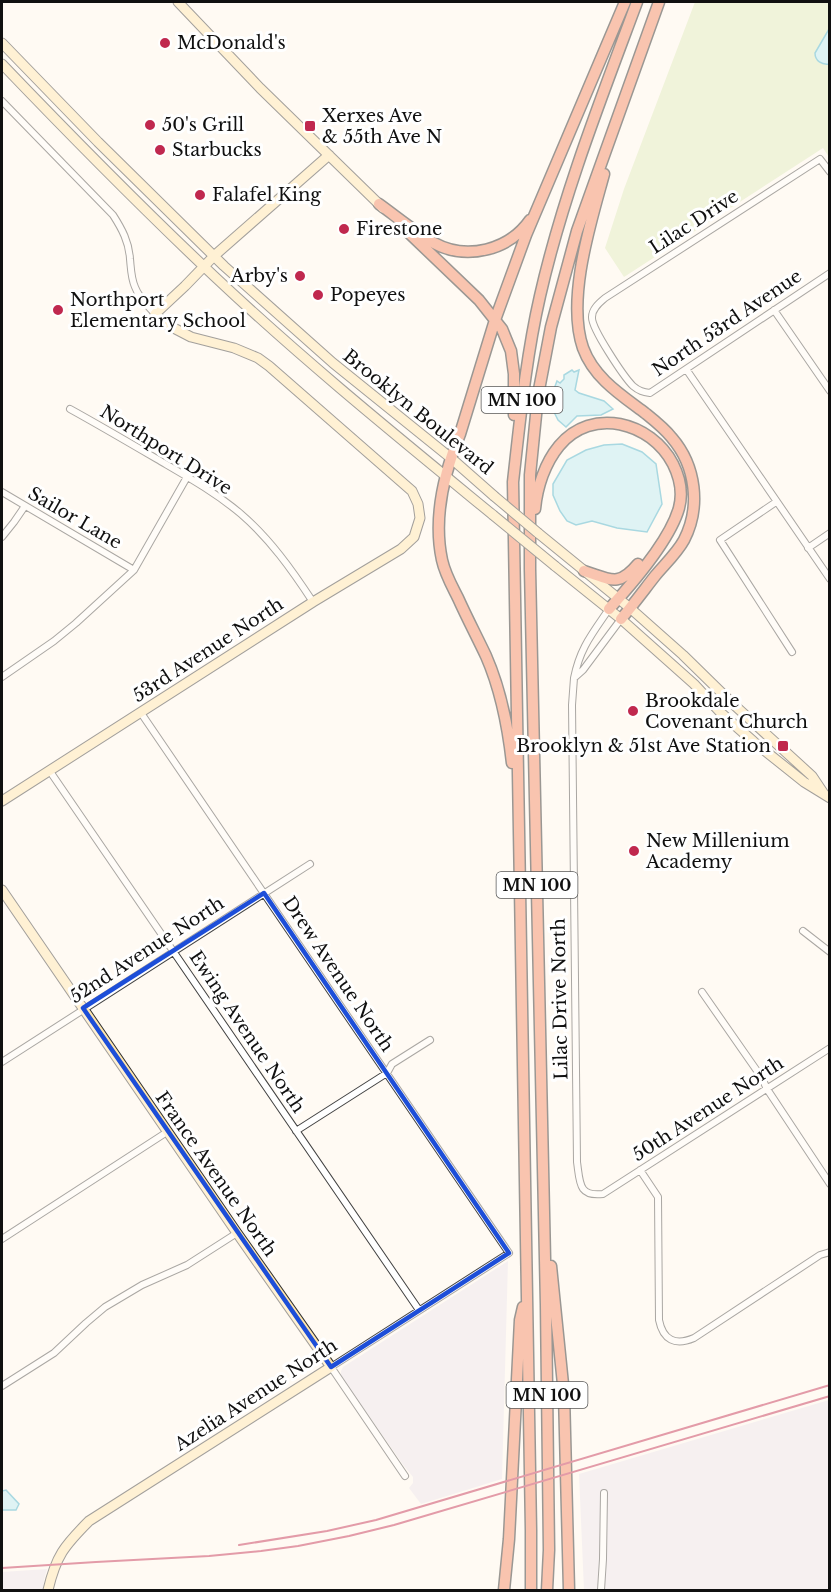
<svg xmlns="http://www.w3.org/2000/svg" width="831" height="1592" viewBox="0 0 831 1592" font-family="'Libre Baskerville',serif">
<style>
.industrial{fill:#ebe5ee}
.green{fill:#ddeabc}
.water{fill:#b8ebf6;stroke:#40b0cc;stroke-width:1.5}
.lines{fill:none;stroke-linecap:round;stroke-linejoin:round}
.street-casing{stroke:#434343;stroke-width:8}
.secondary-casing{stroke:#323232;stroke-width:11}
.highway-casing{stroke:#212121;stroke-width:13}
.street{stroke:#fff;stroke-width:6}
.secondary{stroke:#fee6af;stroke-width:9}
.highway{stroke:#f2845e;stroke-width:10}
.rail{stroke:#c0284e;stroke-width:2}
.secondary-bridge-casing{stroke:#323232;stroke-width:11;stroke-linecap:butt}
.secondary-bridge{stroke:#fee6af;stroke-width:9}
.marked{fill:none;stroke:#1d4ed8;stroke-width:4.5;stroke-linejoin:round}
.poi-dot{fill:#c0284e;stroke:#fff;stroke-width:2}
.labels{text-anchor:middle;dominant-baseline:central;stroke-width:6;stroke-linejoin:round;paint-order:stroke}
.shield{fill:#fff;stroke:#585858;stroke-width:1.5}
.shield-label{font-size:16px;font-weight:bold;fill:#101010}
.poi-label{font-size:18px;fill:#101010;stroke:#fff;text-anchor:start}
.street-label{font-size:18px;fill:#101010;stroke:#fff}
</style>
<rect width="100%" height="100%" fill="#fffaf3"/>
<!-- industrial -->
<path class="industrial" d="M508,1261l-6,218 -81,25 -12,-16 4,-5v-6l-9,-11 -63,-90v-5l2,-4z
M829,1400v190h-245l-5,-116z
M47,1569l-3,11 -1,10h-41v-18z"/>
<!-- green -->
<path class="green" d="M695,2h134v155l-6,-9 -199,129 -19,-29 19,-59z"/>
<!-- water -->
<path class="water" d="M829,29v35c-7,1 -14,-3 -14,-11z
M572,370l2,2 5,-2 -4,20 4,3 25,8 9,8 -12,6 -24,1 -11,11 -8,-7 -4,-8 1,-3 -6,-12 6,-4 -1,-4 3,-8 3,2 4,-4v-4z
M622,444l20,8 14,12 6,40 -15,28 -30,-4 -25,-7 -16,4 -9,-4 -7,-10 -7,-16v-11l14,-24 19,-10 18,-5z
M6,1490l13,14 -3,6h-14v-19z"/>
<g class="lines">
<!-- street casing -->
<g class="street-casing">
<path id="street" d="M2,101l111,114c9,14 16,27 17,44 1,10 1,19 5,28 4,11 13,19 20,27
M830,172l-10,-13 -215,139c-6,5 -13,11 -13,19 -1,11 32,60 41,69 6,5 10,6 17,7l180,-120
M774,310l56,81
M686,369l144,210
M70,409c29,16 58,33 87,50 29,17 58,33 84,55 29,25 51,56 72,88
M2,492l132,78
M776,502l-56,38 72,112
M2,537l12,-15 11,-16
M808,548l22,-15
M609,609c-17,25 -29,39 -35,69l9,-8 38,-51
M2,677l52,-36 22,-18 58,-53 53,-93
M574,678l-2,27 5,457c3,20 1,35 26,32l227,-146
M141,713l368,540 -178,114 74,109
M49,770l370,540
M803,931l27,21
M702,992l60,86 5,11 63,95
M2,1062l308,-198
M296,1131l91,-58 5,-9 38,-24
M640,1170l18,27 1,123c4,20 16,26 35,18l126,-83 10,-3
M2,1239l165,-107
M2,1386l52,-33 32,-30 19,-16 37,-22 45,-20 50,-32
M601,1590l2,-31 1,-66"/>
</g>
<!-- secondary casing -->
<g class="secondary-casing">
<path id="secondary" d="M178,2l82,86 123,120
M2,43l96,99 126,124 109,97 119,96 42,37
M2,64c69,72 139,143 212,212 89,84 184,161 279,239
M538,533l92,75 53,47 49,48 80,73 12,18
M555,566l66,53 73,65 27,29 33,29 50,40 26,16
M2,801l311,-199 88,-53 13,-12 6,-19 -2,-14 -6,-13 -143,-125 -11,-8 -24,-10 -43,-11 -25,-13 -11,-10 30,-28 29,-30 115,-101
M2,890l235,343 94,134 -242,154c-25,25 -33,35 -41,69"/>
</g>
<!-- highway casing -->
<g class="highway-casing">
<path id="highway" d="M604,174c-13,48 -38,125 -21,174 11,30 38,47 62,65 10,8 19,15 27,25 24,28 29,69 12,102 -7,13 -20,25 -29,36 -11,14 -22,29 -34,43
M379,204c18,13 36,28 55,39 33,18 75,7 96,-23
M409,233l70,67 23,29 9,22 3,23v41
M535,509c2,-22 10,-46 24,-63 33,-40 92,-24 114,18 7,14 10,29 6,44 -9,32 -48,77 -70,101
M584,571c26,8 34,17 54,-7
M512,763c-4,-36 -11,-73 -26,-107 -9,-19 -19,-38 -28,-58 -6,-12 -13,-24 -16,-38 -9,-42 2,-87 18,-126l35,-114 31,-85 99,-233
M551,1266l13,128 5,196
M504,1590l5,-51 11,-219 3,-13
M531,1590v-60l-18,-1048c7,-62 13,-125 27,-186 23,-101 61,-197 97,-294
M547,1590l2,-40 -3,-245 -16,-736v-94l8,-80 13,-68 26,-96 82,-229"/>
</g>
<!-- street -->
<use href="#street" class="street"/>
<!-- secondary -->
<use href="#secondary" class="secondary"/>
<!-- highway -->
<use href="#highway" class="highway"/>
<!-- rail -->
<path class="rail" d="M239,1545l88,-14 49,-11 454,-135
M2,1568l94,-6 113,-6 52,-5 37,-5 51,-10 45,-11 436,-129"/>
<!-- secondary-bridge casing -->
<g class="secondary-bridge-casing">
<path id="secondary-bridge" d="M494,496l44,37
M493,515l62,51"/>
</g>
<!-- secondary-bridge -->
<use href="#secondary-bridge" class="secondary-bridge"/>
</g>
<!-- marked area -->
<path d="M0 0H831V1592H0ZM264,893l245,360 -178,114 -248,-359z" fill="#fffaf3" fill-opacity=".55" fill-rule="evenodd"/>
<path class="marked" d="M264,893l245,360 -178,114 -248,-359z"/>
<!-- markers -->
<g class="poi-dot">
<circle cx="165" cy="43" r="6"/>
<circle cx="150" cy="125" r="6"/>
<rect x="304" y="120" width="12" height="12" rx="3"/>
<circle cx="160" cy="150" r="6"/>
<circle cx="200" cy="195" r="6"/>
<circle cx="344" cy="229" r="6"/>
<circle cx="300" cy="276" r="6"/>
<circle cx="318" cy="295" r="6"/>
<circle cx="58" cy="310" r="6"/>
<circle cx="633" cy="711" r="6"/>
<rect x="777" y="740" width="12" height="12" rx="3"/>
<circle cx="634" cy="851" r="6"/>
</g>
<g class="labels">
<!-- shield labels -->
<g class="shield">
<rect x="481.5" y="387" width="81" height="26" rx="4.5"/>
<rect x="496.5" y="872" width="81" height="26" rx="4.5"/>
<rect x="506.5" y="1382" width="81" height="26" rx="4.5"/>
</g>
<g class="shield-label">
<text x="522" y="400">MN 100</text>
<text x="537" y="885">MN 100</text>
<text x="547" y="1395">MN 100</text>
</g>
<!-- poi labels -->
<g class="poi-label">
<text x="177" y="43">McDonald's</text>
<text x="322" y="116">Xerxes Ave<tspan x="322" dy="21">&amp; 55th Ave N</tspan></text>
<text x="162" y="125">50's Grill</text>
<text x="172" y="150">Starbucks</text>
<text x="212" y="195">Falafel King</text>
<text x="356" y="229">Firestone</text>
<text x="288" y="276" text-anchor="end">Arby's</text>
<text x="330" y="295">Popeyes</text>
<text x="70" y="300">Northport<tspan x="70" dy="21">Elementary School</tspan></text>
<text x="645" y="701">Brookdale<tspan x="645" dy="21">Covenant Church</tspan></text>
<text x="771" y="746" text-anchor="end">Brooklyn &amp; 51st Ave Station</text>
<text x="646" y="841">New Millenium<tspan x="646" dy="21">Academy</tspan></text>
</g>
<!-- street labels -->
<g class="street-label">
<text transform="translate(694 222) rotate(-33)">Lilac Drive</text>
<text transform="translate(727 323) rotate(-34)">North 53rd Avenue</text>
<text transform="translate(418 412) rotate(39)">Brooklyn Boulevard</text>
<text transform="translate(166 450) rotate(32)">Northport Drive</text>
<text transform="translate(75 518) rotate(30)">Sailor Lane</text>
<text transform="translate(208 650) rotate(-33)">53rd Avenue North</text>
<text transform="translate(147 950) rotate(-33)">52nd Avenue North</text>
<text transform="translate(338 974) rotate(56)">Drew Avenue North</text>
<text transform="translate(560 999) rotate(-91)">Lilac Drive North</text>
<text transform="translate(247 1032) rotate(56)">Ewing Avenue North</text>
<text transform="translate(708 1109) rotate(-33)">50th Avenue North</text>
<text transform="translate(216 1174) rotate(55)">France Avenue North</text>
<text transform="translate(256 1395) rotate(-33)">Azelia Avenue North</text>
</g>
</g>
<!-- border -->
<rect width="831" height="1592" fill="none" stroke="#101010" stroke-width="6"/>
</svg>
